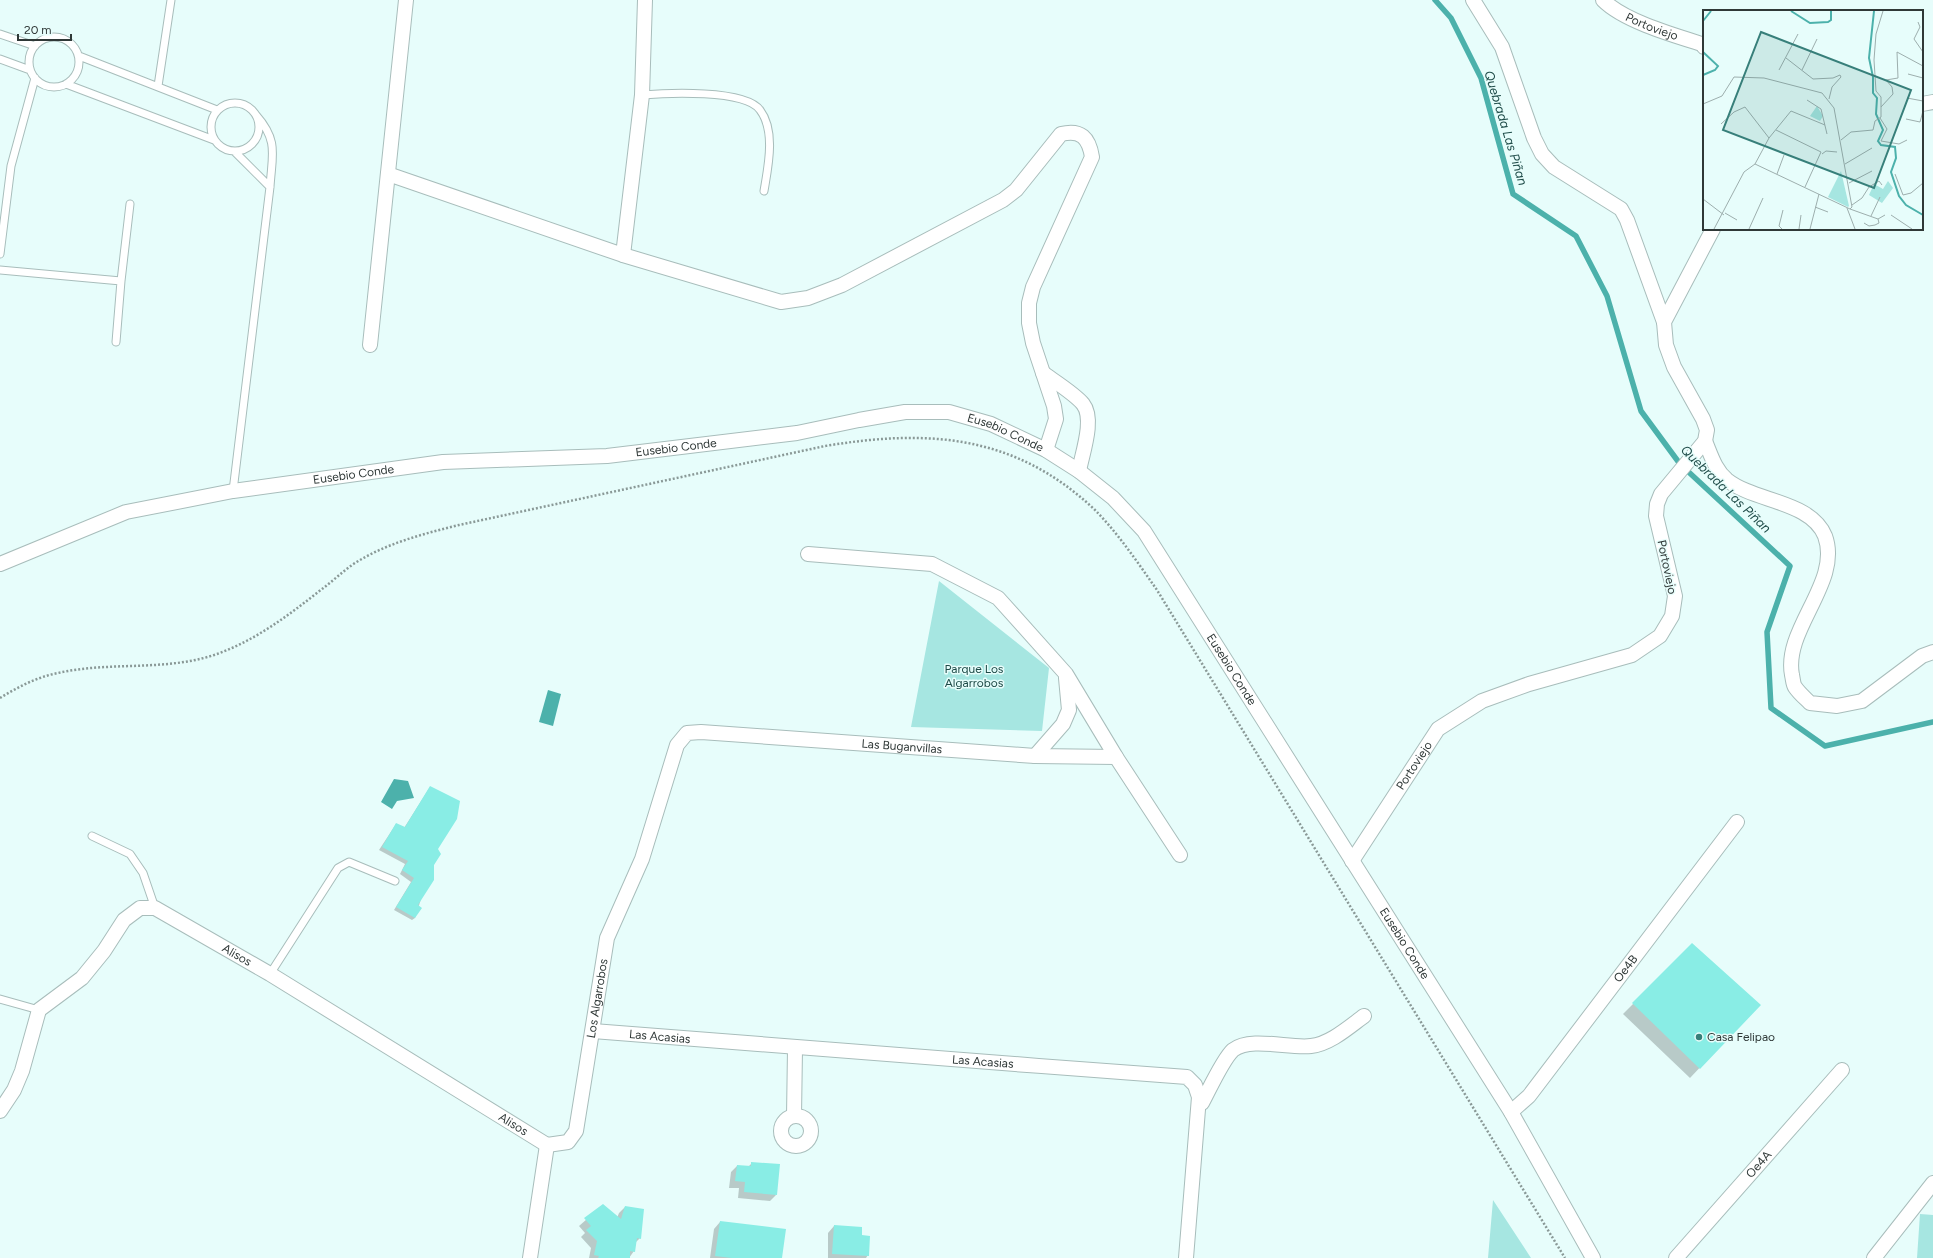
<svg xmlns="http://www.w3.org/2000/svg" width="1933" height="1258" viewBox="0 0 1933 1258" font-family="Figtree,sans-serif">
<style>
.green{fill:#a6e6e1}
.water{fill:#4cb1ab}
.shadow{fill:#0003}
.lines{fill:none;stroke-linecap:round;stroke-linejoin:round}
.stream{stroke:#4cb1ab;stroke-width:5.5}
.building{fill:#89ede5}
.service-casing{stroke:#a8bdbb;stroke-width:9}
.minor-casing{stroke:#a8bdbb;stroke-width:16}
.path{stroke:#8a9997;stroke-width:2.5;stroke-dasharray:2 2;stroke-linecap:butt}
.service{stroke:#fff;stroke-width:7}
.minor{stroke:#fff;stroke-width:14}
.poi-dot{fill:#377f7a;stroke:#e7fdfb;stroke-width:1.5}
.labels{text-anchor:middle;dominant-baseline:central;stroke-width:3;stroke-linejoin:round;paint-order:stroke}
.street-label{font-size:12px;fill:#2f3837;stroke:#e7fdfb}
.park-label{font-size:12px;fill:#1d4a47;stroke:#e7fdfb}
.poi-label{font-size:12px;fill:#2f3837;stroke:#e7fdfb;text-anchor:start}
.water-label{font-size:13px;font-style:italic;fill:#204d4a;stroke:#e7fdfb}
.inset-river{fill:none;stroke:#4cb1ab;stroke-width:2}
.inset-road{fill:none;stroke:#9daead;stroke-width:1}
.view{fill:#377f7a;fill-opacity:0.15;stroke:#377f7a;stroke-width:2}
.inset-edge{fill:none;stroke:#2f3837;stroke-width:2}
</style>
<rect width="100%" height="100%" fill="#e7fdfb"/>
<!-- green -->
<path class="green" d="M939,581l110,87 -7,63 -131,-4z
M1493,1200l38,58h-43z
M1920,1214l13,1v43h-16z"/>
<!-- water -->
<path class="water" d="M548,690l13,4 -8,32 -14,-4z
M394,779l14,2 6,17 -17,3 -5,8 -11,-7z"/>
<!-- shadow -->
<path class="shadow" d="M430,787l7,62 -22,69 -3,2 -18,-10 17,-28 -11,-8 5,-10 -26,-14 17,-26 8,4z
M1692,945l67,60 -69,73 -67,-64z
M752,1163l24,32 -6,6 -32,-3 1,-10h-10l2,-16 6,-6 11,1z
M603,1205l14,13 2,-5 6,-6 15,31 -5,5 -1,8 -5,7h-40l2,-10 -10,-11 4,-4 -6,-7z
M720,1222l61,36h-71l4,-29z
M834,1226l26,10 8,19 -2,3h-38v-25z"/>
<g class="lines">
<!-- stream -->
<path class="stream" d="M1435,0l16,18 30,60 32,116 63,42 31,60 34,115 39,53 110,102 -23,66 4,76 54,38 108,-24"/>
</g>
<!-- building -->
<path class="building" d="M430,786l30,15 -3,18 -19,30 3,5 -7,11v15l-16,25 4,3 -7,10 -19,-11 18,-29 -12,-8 6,-9 -26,-14 14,-24 9,4z
M1692,943l69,62 -61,64 -68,-66z
M751,1162l29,2 -3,31 -33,-3 1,-10 -10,-1 2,-16 14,1z
M603,1204l18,15 4,-13 19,3 -3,30 -4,-1 -2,14 -5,-1v7h-32l1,-2 -5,-1 3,-14 -11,-11 5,-4 -7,-8z
M720,1221l66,8 -4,29h-50l-17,-2z
M834,1225l28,2v8l8,1 -1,20 -37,-2z"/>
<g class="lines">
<!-- service casing -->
<g class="service-casing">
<path id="service" d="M0,34l35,12
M29 62a25 25 0 1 1 50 0a25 25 0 1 1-50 0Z
M79,56l138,54
M0,59l30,11
M66,84l148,56
M158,86l13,-86
M642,95c24,-2 103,-6 118,15 16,21 8,57 4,81
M211 127a24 24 0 1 1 48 0a24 24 0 1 1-48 0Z
M235,152l35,35
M0,254l11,-88 24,-88
M0,270l121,11
M116,342l5,-61 9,-77
M233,491l37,-304c2,-32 9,-46 -14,-72
M92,836l38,18 13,19 12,35
M270,974l68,-106 11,-6 46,19
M0,999l39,11"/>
</g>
<!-- minor casing -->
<g class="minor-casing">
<g id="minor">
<path d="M1473,0l29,47 32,91 8,16 12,13 67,42 6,11 37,102"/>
<path id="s1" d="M1603,0c21,21 70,35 99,44l2,3"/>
<path d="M1922,104l11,-2"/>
<path d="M388,174l235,81 158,47 27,-4 34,-13 161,-85 13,-10 45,-56c20,-5 28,4 31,23l-59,130 -4,16v20l4,20 21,63 2,13 -10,31"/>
<path d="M623,255l19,-160 3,-95"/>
<path d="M370,345l36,-345"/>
<path d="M1043,373c11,8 32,21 40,31 12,15 -1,50 -4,67"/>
<path d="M1705,441c6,14 10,29 22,39 28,22 84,21 98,56 17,46 -42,93 -33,139 1,4 1,9 3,12 4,6 10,11 15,16l27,3 25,-5 60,-45 11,-4"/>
<path d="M808,554l124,10 66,34 68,76 50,83 64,98"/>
<path id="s2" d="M0,564l126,-52 107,-21 210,-29 164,-6 190,-23 62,-13 46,-8h44l42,12 55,26 33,21 34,27 31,33 367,581 82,146"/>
<path d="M1035,756l28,-32 6,-14 -3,-32"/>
<path id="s3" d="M1352,861l86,-132 44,-28 47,-17 103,-29 28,-19 12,-20 3,-20 -19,-80 1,-12 4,-10 44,-53 2,-11 -4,-11 -29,-52 -8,-22 -2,-23 49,-93"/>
<path id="s4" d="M593,1031c198,17 396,31 594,46l8,8 4,12 -13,161"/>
<path d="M1199,1104l3,-1c7,-13 21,-44 31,-53 18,-14 57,-1 78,-4 19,-2 38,-19 53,-30"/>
<path id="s5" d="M0,1111l14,-21 8,-19 17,-61 43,-32 22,-27 20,-31 16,-12h15l115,66 277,171"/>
<path id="s6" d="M1511,1112l18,-16 208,-274"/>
<path d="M794,1116l1,-67"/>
<circle cx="796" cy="1131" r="15"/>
<path id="s7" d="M547,1145l21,-3 8,-11 31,-193 35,-79 35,-114 10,-12 14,-1 334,24 81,1"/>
<path d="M530,1258l17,-113"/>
<path id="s8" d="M1676,1258l166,-188"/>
<path d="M1874,1258l59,-75"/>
</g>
</g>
<!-- path -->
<path class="path" d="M0,698c18,-11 37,-21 58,-25 52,-12 108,-1 159,-19 39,-14 72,-39 105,-65 11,-8 21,-18 33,-26 32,-20 68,-29 104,-38l366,-79c102,-17 189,-12 269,63 24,24 44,54 63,81l408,668"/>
<!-- service -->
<use href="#service" class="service"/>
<!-- minor -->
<use href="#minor" class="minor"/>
</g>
<!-- markers -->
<circle class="poi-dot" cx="1699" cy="1037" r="4"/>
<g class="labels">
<!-- street labels -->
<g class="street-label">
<text stroke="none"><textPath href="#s1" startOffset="56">Portoviejo</textPath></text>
<text stroke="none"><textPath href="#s2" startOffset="1027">Eusebio Conde</textPath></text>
<text stroke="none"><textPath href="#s2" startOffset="691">Eusebio Conde</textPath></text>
<text stroke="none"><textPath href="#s2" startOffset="367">Eusebio Conde</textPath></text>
<text transform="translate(1667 567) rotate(78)">Portoviejo</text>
<text stroke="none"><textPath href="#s2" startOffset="1363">Eusebio Conde</textPath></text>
<text stroke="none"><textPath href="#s7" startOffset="667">Las Buganvillas</textPath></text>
<text stroke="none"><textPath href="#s3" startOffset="114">Portoviejo</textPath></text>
<text stroke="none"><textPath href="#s2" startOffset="1687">Eusebio Conde</textPath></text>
<text stroke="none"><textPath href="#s5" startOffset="364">Alisos</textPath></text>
<text stroke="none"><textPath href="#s6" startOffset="184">Oe4B</textPath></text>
<text stroke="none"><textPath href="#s7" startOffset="169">Los Algarrobos</textPath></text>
<text stroke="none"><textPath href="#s4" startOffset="67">Las Acasias</textPath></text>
<text stroke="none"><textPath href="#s4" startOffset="391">Las Acasias</textPath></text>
<text stroke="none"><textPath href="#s5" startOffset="688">Alisos</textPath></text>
<text stroke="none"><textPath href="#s8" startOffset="125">Oe4A</textPath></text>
</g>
<!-- park labels -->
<g class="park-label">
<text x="974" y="669">Parque Los<tspan x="974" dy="14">Algarrobos</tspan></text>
</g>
<!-- poi labels -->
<g class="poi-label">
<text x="1707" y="1037">Casa Felipao</text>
</g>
<!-- water labels -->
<g class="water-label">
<text transform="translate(1506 128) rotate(73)">Quebrada Las Piñan</text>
<text transform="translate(1726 489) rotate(44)">Quebrada Las Piñan</text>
</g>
</g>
<!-- overview -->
<g transform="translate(1703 10)">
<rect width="220" height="220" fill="#e7fdfb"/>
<path d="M114,96l6,10 -3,5 -10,-5zM138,161l8,35 -1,1 -20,-10zM185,171l5,7 -11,15 -13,-8 5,-11 9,5z" fill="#a6e6e1"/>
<path class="inset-river" d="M88,1l19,12 18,-1 3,-2v-9M171,1l-5,47 4,19v16l4,5 -1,16 7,16 -5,11 3,4 14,2 1,11 -5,14 8,24 7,9 17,10M0,11l8,-10M0,42l15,14 -3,4 -12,5"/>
<path class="inset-road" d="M215,12l2,5 -6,12 9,13M83,48l27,21 20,-1 7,-3 1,2 -9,10 -3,12M76,60l19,-36M99,60l15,-31M205,64l15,4M204,88l16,3M104,90l14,9 6,25M0,94l19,-8 12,-19 30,1 58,15 12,15 18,99 -2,2M178,97v-10l-5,-6 -2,-31 2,-26 7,-23M177,108l7,11 -6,12 18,3 8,-4M203,109l14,3 3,-11M18,114l13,-12 11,-5 24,31M73,120l45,22 -16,35M138,130l10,-8 22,-2 2,-9 6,-4v-10l12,-13 -1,-7 -6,-7 12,-2 -1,-26 26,14M119,144l4,-3 11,1M52,154l95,45 28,10 7,-4M142,154l27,-16M74,164l7,-19M192,164l8,21 8,-2 12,-10M146,173l23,-12M0,189l21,16M149,195l10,-7 7,-11 10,-6 3,4M112,197l13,5M144,198l8,21M22,203l12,7M188,205l21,14M168,206l9,-19M161,213l5,3 6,-1 4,-2 -1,-4M11,219l30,-57 11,-8 14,-26 22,-27 34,14M46,219l14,-31M79,219l-3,-3 4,-16M96,219l2,-14M107,219l9,-35"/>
<path class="view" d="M58,22l150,58 -37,98 -151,-58z"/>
<rect width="220" height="220" class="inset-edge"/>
</g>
<!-- scale -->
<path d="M18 34v6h53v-6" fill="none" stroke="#2f3837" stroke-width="2"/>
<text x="24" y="34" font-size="12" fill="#2f3837" stroke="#e7fdfb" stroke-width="3" paint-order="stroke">20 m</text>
</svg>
